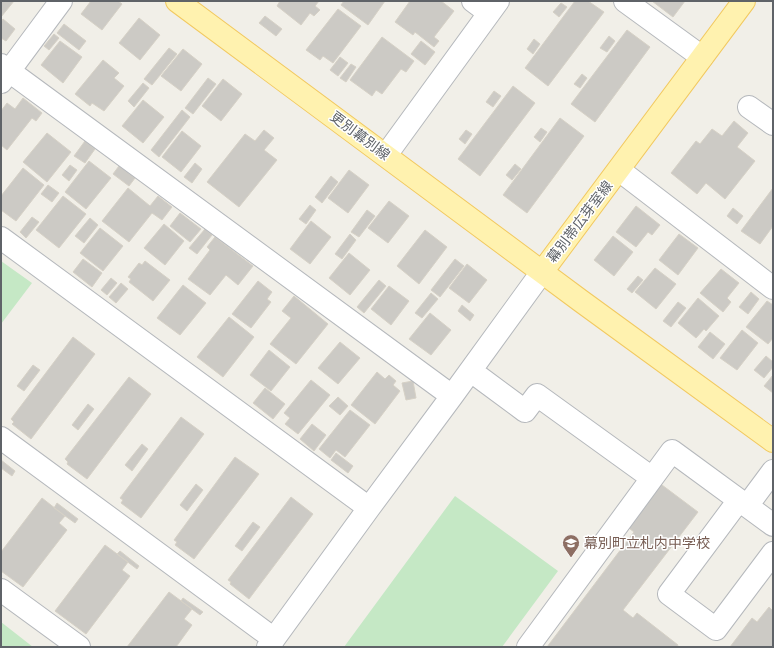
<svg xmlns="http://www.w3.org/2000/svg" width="774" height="648" viewBox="0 0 774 648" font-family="'Fira Sans','Noto Sans JP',sans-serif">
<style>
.green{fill:#c5e8c5}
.building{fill:#cccac5;stroke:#d6d1c6}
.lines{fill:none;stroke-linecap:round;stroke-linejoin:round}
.minor-casing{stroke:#b5b8bc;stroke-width:24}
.major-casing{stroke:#f2c960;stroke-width:24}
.minor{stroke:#fff;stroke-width:22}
.major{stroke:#fff2af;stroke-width:22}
.labels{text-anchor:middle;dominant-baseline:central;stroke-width:3;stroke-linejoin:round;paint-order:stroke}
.street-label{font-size:14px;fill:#5f6368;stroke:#fff}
.education-label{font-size:14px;fill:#785e54;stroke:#fff;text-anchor:start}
</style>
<rect width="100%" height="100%" fill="#f1efe8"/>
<!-- green -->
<path class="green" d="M1,261l31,22 -31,41z
M455,496l103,75 -56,76h-158z
M1,622l32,25h-32z"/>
<!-- building -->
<path class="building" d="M1,1h13l-13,16z
M91,1h27l4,3 -20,26 -21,-16z
M280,1h39l-4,5 5,4 -6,6 -4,-3 -9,12 -24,-19z
M344,1h41l-17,24 -27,-20z
M410,1h31l13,10 -20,26 5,4 -5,6 -19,-15 -2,3 -18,-13z
M575,1h13l16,11 -56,74 -23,-18z
M652,1h33l-12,16z
M561,3l6,4 -8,10 -6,-5z
M338,9l23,17 -28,37 -10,-7 -3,4 -14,-10z
M265,16l17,13 -6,7 -17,-13z
M139,18l21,17 -20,25 -21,-17z
M3,19l12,10 -9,12 -5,-3v-16z
M64,24l22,17 -7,9 -22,-17z
M627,30l23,17 -55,75 -24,-18z
M54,34l5,4 -10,12 -5,-4z
M609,36l6,5 -8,11 -7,-4z
M382,37l32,24 -8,11 -5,-3 -19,25 -6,-4 -4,6 -22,-16z
M534,39l6,5 -7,10 -6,-5z
M60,41l22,16 -19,26 -22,-18z
M421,41l14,11 -10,13 -14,-11z
M169,48l8,6 -25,31 -8,-6z
M183,49l19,15 -21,27 -20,-15z
M340,57l8,6 -10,13 -8,-6z
M103,60l16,13 -5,5 10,8 -20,25 -12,-8 -2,3 -15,-12z
M351,64l5,3 -10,15 -6,-4z
M582,74l5,4 -7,10 -6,-4z
M208,78l8,6 -23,30 -8,-6z
M223,79l19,15 -21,27 -19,-15z
M143,83l6,5 -15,19 -6,-6z
M513,86l22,17 -55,73 -22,-17z
M494,91l7,5 -8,11 -7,-5z
M23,98l19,15 -6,8 -4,-3 -25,32 -6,-5v-34l6,-8 8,6z
M143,100l21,17 -21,26 -21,-17z
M182,110l8,7 -31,40 -8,-7z
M560,118l24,18 -57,77 -24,-18z
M734,121l14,12 -11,14 18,14 -30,38 -19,-16 -9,11 -26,-21 25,-32 4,3 12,-15 10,7z
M541,128l6,4 -7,10 -6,-5z
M264,130l10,8 -10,12 13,10 -38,47 -32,-25 38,-48 10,7z
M466,130l6,4 -7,10 -6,-5z
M182,131l19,15 -20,26 -19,-15z
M47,133l24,19 -24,30 -24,-20z
M85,141l10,8 -10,14 -11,-7z
M89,161l22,17 -25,31 -21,-17z
M195,163l7,6 -10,14 -8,-6z
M515,164l6,5 -9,11 -6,-5z
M70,165l7,5 -8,11 -7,-6z
M119,166l16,12 -6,8 -16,-12z
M23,168l21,17 -28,36 -15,-11v-14z
M349,170l20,15 -21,28 -20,-15z
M331,176l7,6 -16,21 -7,-6z
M48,185l11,8 -7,9 -11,-8z
M128,188l22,18 8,-10 14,11 -10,13 -10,-7 -23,29 -27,-21z
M773,188v38l-13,18 -19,-13z
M63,196l23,18 -27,34 -23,-18z
M389,201l20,15 -21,27 -20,-15z
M310,205l6,5 -10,14 -7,-5z
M636,206l24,19 -8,10 -4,-3 -12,15 -20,-15z
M733,208l10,8 -6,8 -10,-8z
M367,210l8,6 -16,21 -8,-5z
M180,213l21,16 -11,13 -20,-16z
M32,217l7,5 -13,16 -6,-6z
M90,218l8,7 -14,18 -9,-7z
M311,221l20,16 -21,27 -20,-15z
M164,224l20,17 -19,24 -21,-17z
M100,228l23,18 -20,25 -23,-18z
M205,229l7,6 -15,19 -8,-6z
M425,230l22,17 -28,37 -22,-18z
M350,234l6,6 -14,19 -7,-5z
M679,234l19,14 -20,27 -19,-15z
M613,236l20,16 -19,24 -20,-16z
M215,237l38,29 -15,19 -12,-10 -16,20 -22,-16 22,-29 -3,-3z
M349,253l21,17 -20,25 -21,-17z
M83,259l19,14 -10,14 -19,-15z
M455,259l9,7 -24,31 -9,-7z
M145,261l25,19 -17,21 -24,-19 2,-3 -3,-2 11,-14 3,2z
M467,264l20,16 -18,23 -20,-15z
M655,268l21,16 -20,25 -21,-17z
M721,269l18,14 -12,15 4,4 -8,10 -23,-19z
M638,276l5,4 -11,13 -5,-4z
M111,278l6,5 -10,12 -6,-5z
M379,280l7,6 -22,27 -7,-6z
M258,281l14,11 -5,7 4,3 -20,26 -19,-14z
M121,283l7,6 -12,14 -7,-6z
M183,285l23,18 -26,32 -23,-17z
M389,286l20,15 -18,24 -20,-16z
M751,292l8,7 -11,15 -9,-7z
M431,293l7,6 -16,19 -7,-5z
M294,296l34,28 -32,40 -26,-20 21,-26 -9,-7z
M698,298l21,18 -13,15 -2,-2 -8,9 -18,-15z
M767,301l6,4v33l-5,6 -22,-17z
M678,302l8,6 -15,19 -8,-6z
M462,305l12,10 -4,6 -12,-10z
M430,313l21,17 -20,25 -22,-16z
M229,317l25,20 -31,40 -26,-20z
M742,330l16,13 -21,27 -17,-12z
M710,332l15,12 -12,15 -15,-12z
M73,337l22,17 -64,85 -19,-15 2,-2 -3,-3z
M340,342l20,16 -22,26 -20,-16z
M269,350l21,17 -19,24 -21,-16z
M766,356l7,6v5l-9,11 -10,-8z
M33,365l7,5 -16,21 -7,-5z
M377,372l8,7 4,-4 7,6 -3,4 7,6 -25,33 -24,-19z
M773,375v18l-9,-7z
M129,377l22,17 -64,85 -20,-15 1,-2 -3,-3z
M311,380l19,15 -32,39 -13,-10 5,-6 -6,-5z
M413,381l3,17 -10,2 -4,-17z
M265,388l20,16 -12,15 -20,-16z
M338,397l10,9 -8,9 -11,-9z
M88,404l6,5 -16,21 -6,-5z
M350,410l20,15 -25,32 -9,-7 -6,8 -11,-9z
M181,417l23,17 -63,84 -20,-15 2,-3 -3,-2z
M312,424l14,11 -12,16 -14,-12z
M142,444l6,5 -16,22 -7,-6z
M336,453l17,13 -5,7 -17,-13z
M235,457l24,17 -65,85 -19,-14 2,-3 -3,-2z
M1,460l14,11 -3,5 -11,-8z
M658,482l40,30 -75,98 10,8 4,-5 41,32 -1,2h-130l87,-115 -9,-7z
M196,484l7,6 -16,21 -7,-6z
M291,497l22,17 -64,85 -19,-15 1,-2 -3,-2z
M42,498l23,18 -6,7 8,7 -44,57 -22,-16v-19z
M57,503l21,16 -3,4 -21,-15z
M253,522l7,5 -18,24 -7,-5z
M105,545l23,17 -6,8 8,6 -44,58 -31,-23z
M120,551l19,15 -2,3 -20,-15z
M169,592l23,17 -8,10 8,6 -16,22h-49z
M183,598l20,14 -3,3 -19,-14z
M769,607l4,4v36h-43l22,-29 5,4z"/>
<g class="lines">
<!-- minor casing -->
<g class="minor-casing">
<path id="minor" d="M473,1l16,12
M625,1l77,56
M1,65l451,331
M1,82l60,-81
M749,107l24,17
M386,155l112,-154
M619,170l154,118
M1,238l368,270
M471,371l54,40 12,-16 115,83
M1,438l273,201
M739,500l-70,94 47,35 57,-76
M747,506l26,-35
M1,590l78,57
M268,647l101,-139 83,-112 90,-124
M528,647l144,-196 101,74"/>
</g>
<!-- major casing -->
<g class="major-casing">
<path id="major" d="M177,1l404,300 192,140
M542,272l202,-271"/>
</g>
<!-- minor -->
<use href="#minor" class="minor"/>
<!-- major -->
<use href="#major" class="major"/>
</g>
<!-- icons -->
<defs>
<g id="school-pin" transform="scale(0.9)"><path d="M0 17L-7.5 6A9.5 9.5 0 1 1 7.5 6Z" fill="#8d6e63" stroke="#fff"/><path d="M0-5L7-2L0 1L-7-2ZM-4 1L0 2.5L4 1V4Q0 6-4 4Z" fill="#fff"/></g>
</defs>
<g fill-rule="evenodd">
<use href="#school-pin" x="571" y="543"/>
</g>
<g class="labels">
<!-- street labels -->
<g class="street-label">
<text transform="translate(360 136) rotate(37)">更別幕別線</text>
<text transform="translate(580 222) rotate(-53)">幕別帯広芽室線</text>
</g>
<!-- education labels -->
<g class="education-label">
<text x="584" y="543">幕別町立札内中学校</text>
</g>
</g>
<!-- border -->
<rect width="774" height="648" fill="none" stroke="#5f6368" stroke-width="4"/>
</svg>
